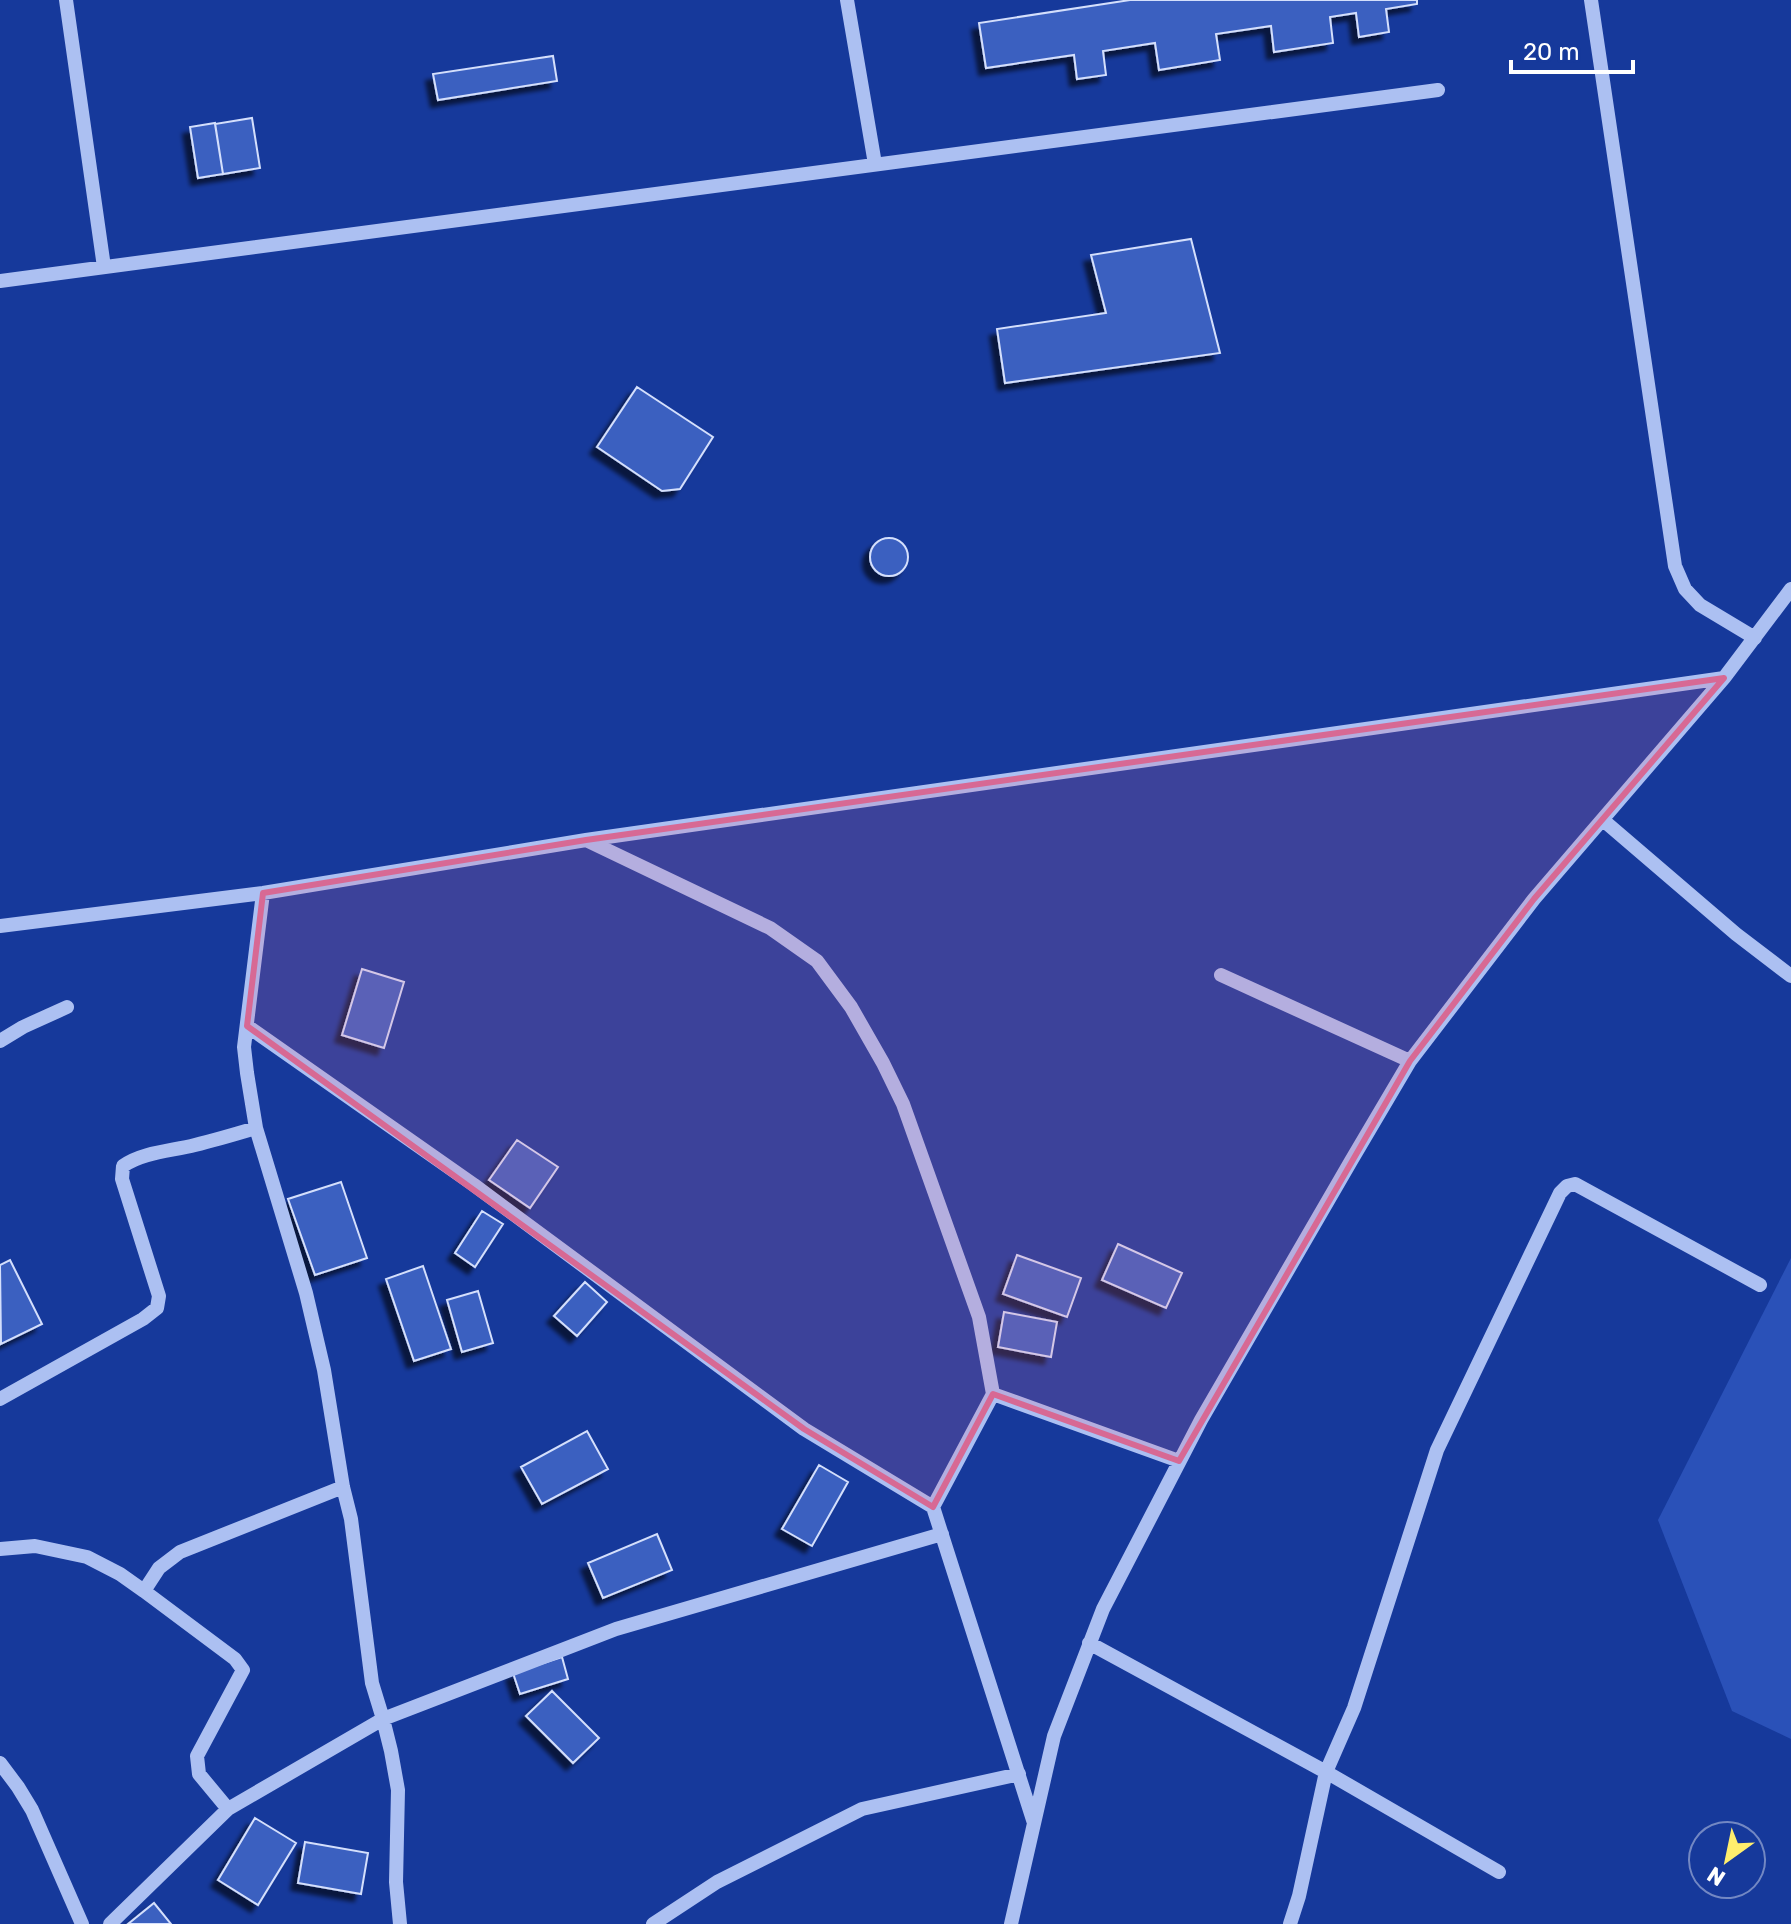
<svg xmlns="http://www.w3.org/2000/svg" width="1791" height="1924" viewBox="0 0 1791 1924" font-family="Rubik,sans-serif">
<style>
.green{fill:#2a51b8}
.building{fill:#3b60c0;stroke:#d4dffc;stroke-width:2;filter:url(#shadow)}
.lines{fill:none;stroke-linecap:round;stroke-linejoin:round}
.minor{stroke:#acc0f2;stroke-width:14}
.marked{fill:#d76994;fill-opacity:0.2;stroke:#d76994;stroke-width:6;stroke-linejoin:round}
</style>
<defs>
<filter id="shadow"><feDropShadow dx="-7" dy="7" stdDeviation="2" flood-color="#0009"/></filter>
</defs>
<rect width="100%" height="100%" fill="#16399b"/>
<!-- green -->
<path class="green" d="M1791,1258v481l-59,-28 -74,-191z"/>
<!-- building -->
<path class="building" d="M1130,0h287v4l-31,5 3,23 -30,5 -3,-24 -26,4 3,26 -59,9 -3,-26 -55,8 4,26 -61,10 -4,-27 -52,8 3,24 -29,4 -3,-24 -88,13 -7,-45z
M553,56l4,25 -119,19 -5,-26z
M252,118l8,50 -37,6 -8,-50z
M215,123l8,51 -25,4 -8,-51z
M1191,239l29,114 -215,30 -8,-54 109,-16 -15,-58z
M637,387l76,50 -33,52 -18,2 -65,-44z
M870 557a19 19 0 1 1 38 0a19 19 0 1 1-38 0Z
M362,969l42,13 -20,66 -42,-13z
M517,1140l41,27 -28,41 -41,-28z
M341,1182l26,76 -52,17 -27,-76z
M482,1211l21,13 -28,43 -20,-14z
M1118,1244l64,29 -16,35 -64,-28z
M1017,1255l64,23 -14,39 -64,-23z
M10,1260l32,64 -41,20 -1,-79z
M423,1266l28,83 -37,12 -28,-82z
M585,1282l22,20 -30,34 -23,-20z
M478,1291l15,52 -31,9 -15,-52z
M1004,1312l53,10 -6,35 -53,-10z
M587,1431l21,38 -66,35 -21,-37z
M819,1465l29,17 -36,64 -30,-17z
M657,1534l15,36 -69,28 -15,-35z
M562,1657l6,22 -48,15 -7,-21z
M552,1691l47,47 -26,25 -47,-47z
M255,1818l41,25 -38,62 -40,-25z
M305,1842l63,11 -7,41 -63,-11z
M154,1903l17,21h-43z"/>
<g class="lines">
<!-- minor -->
<path class="minor" d="M66,0l38,267
M847,0l28,164
M1591,0l84,566 10,23 15,16 55,33
M0,281l1438,-191
M1603,820l133,114 55,42
M263,893l-19,154 3,26 9,55 50,165 18,77 19,117 8,32 21,164 11,36 233,-90 326,-95
M0,926l263,-33 323,-53 1138,-162
M1221,975l189,86
M247,1026l227,159 330,244 129,78 60,-113 -14,-77 -76,-213 -20,-41 -32,-56 -34,-46 -47,-33 -184,-88
M0,1041l23,-14 44,-20
M993,1394l186,67
M0,1399l143,-80 14,-11 2,-12 -37,-117 1,-13c20,-14 49,-15 72,-21 21,-5 41,-11 61,-17
M933,1507l101,316
M0,1549l35,-3 52,11 33,17 24,17
M1089,1643l237,129 173,100
M0,1763l18,24 14,23 50,114
M228,1809l-29,-35 -2,-18 46,-86 -8,-11 -91,-68 15,-23 21,-16 163,-65
M110,1924l118,-115 155,-90 8,32 7,39 -2,92 4,42
M653,1924l64,-42 145,-73 157,-35
M1011,1924l43,-188 49,-127 98,-189 150,-259 59,-100 124,-162 190,-221 67,-89
M1290,1924l9,-28 27,-124 28,-64 83,-258 123,-257 7,-7 8,-2 185,101"/>
</g>
<!-- marked area -->
<path class="marked" d="M1724,678l-190,221 -124,162 -231,400 -186,-67 -60,113 -129,-78 -557,-403 16,-133 323,-53z"/>
<!-- north arrow -->
<g transform="translate(1727 1860) rotate(213)"><circle r="38" fill="#16399b" stroke="#7388c3" stroke-width="2"/>
<path d="M0-6L14 30L0 20L-14 30Z" fill="#ffee6d"/>
<text y="-12" font-size="22" font-weight="bold" text-anchor="middle" fill="#ffffff">N</text>
</g>
<!-- scale -->
<path d="M1511 60v12h122v-12" fill="none" stroke="#ffffff" stroke-width="4"/>
<text x="1523" y="60" font-size="24" fill="#ffffff" stroke="#16399b" stroke-width="6" paint-order="stroke">20 m</text>
</svg>
